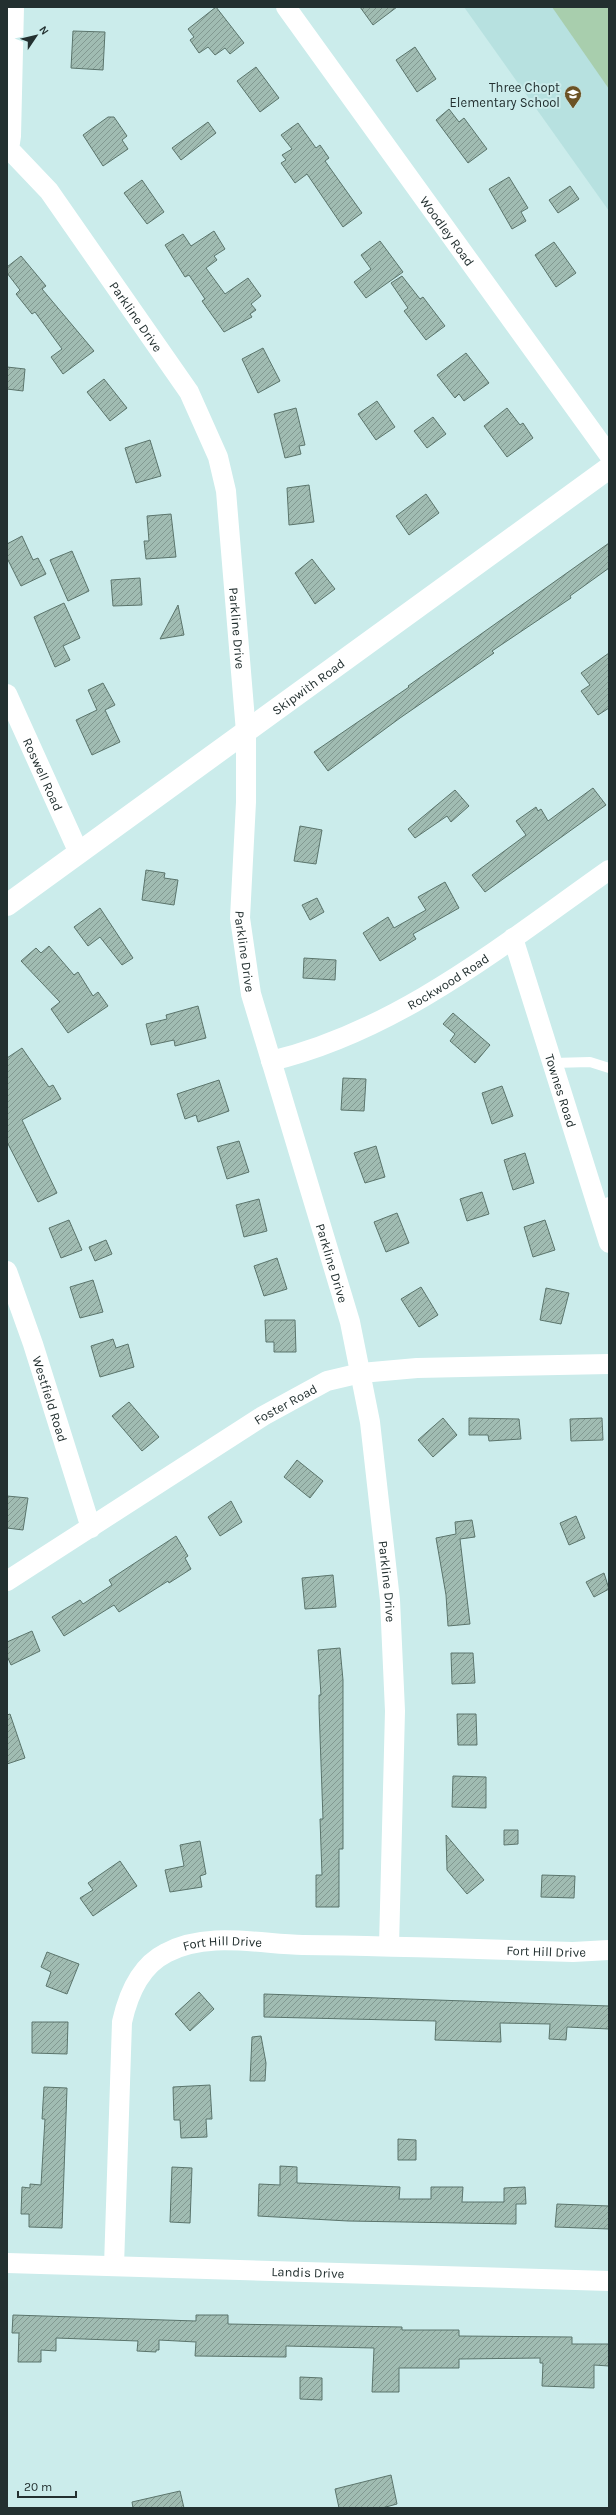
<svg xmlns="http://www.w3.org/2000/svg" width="616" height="2515" viewBox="0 0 616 2515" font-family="Karla,sans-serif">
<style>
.built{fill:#b7e1e0}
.grass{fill:#a8cead}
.building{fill:url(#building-hatch);stroke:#5b756c}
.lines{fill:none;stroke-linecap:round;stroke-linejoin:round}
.lane{stroke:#fff;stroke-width:10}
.street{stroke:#fff;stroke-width:20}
.secondary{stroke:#fff;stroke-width:22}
.labels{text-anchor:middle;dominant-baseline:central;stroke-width:4;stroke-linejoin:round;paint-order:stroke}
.poi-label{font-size:13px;fill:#233030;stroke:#cbeceb;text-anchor:end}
.street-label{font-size:13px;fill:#233030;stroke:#cbeceb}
</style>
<defs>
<pattern id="building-hatch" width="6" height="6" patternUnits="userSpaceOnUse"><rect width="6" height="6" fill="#a0bcb2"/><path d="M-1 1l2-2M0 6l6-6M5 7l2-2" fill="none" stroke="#829991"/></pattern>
</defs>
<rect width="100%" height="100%" fill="#cbeceb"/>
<!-- built -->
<path class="built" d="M464,7h145v204z"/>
<!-- grass -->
<path class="grass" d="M552,7h57v82z"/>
<!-- building -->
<path class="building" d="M216,7l28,36 -14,11 -5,-6 -10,7 -7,-8 -9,6 -9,-13 4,-3 -6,-8z
M360,7h37l-24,18z
M73,31l32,1 -2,38 -32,-2z
M415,47l21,32 -19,13 -21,-32z
M256,67l23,31 -19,14 -23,-31z
M449,109l10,13 5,-4 23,31 -19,14 -32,-43z
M108,117h6l13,19 -5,4 6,9 -25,17 -20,-31z
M208,122l8,11 -35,27 -9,-12z
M298,123l18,25 4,-3 9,13 -4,3 37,52 -19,14 -36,-53 -12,9 -14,-20 5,-3 -4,-5 10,-6 -11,-14z
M509,177l19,31 -7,4 5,9 -14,8 -23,-40z
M142,180l22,32 -17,12 -23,-31z
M570,186l9,13 -21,14 -9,-13z
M214,231l11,18 -11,7 3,4 -11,8 19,26 23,-16 13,18 -10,8 5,6 -6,4 2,3 -28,15 -22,-31 3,-2 -16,-24 -4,2 -20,-32 18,-11 8,12z
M380,241l23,31 -37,26 -12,-16 17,-13 -10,-14z
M554,242l22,31 -20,14 -21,-32z
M21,256l25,30 -4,3 52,62 -31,23 -12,-17 11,-8 -27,-37 -3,2 -16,-20 4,-4 -13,-17v-6z
M402,276l18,23 3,-2 22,29 -19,14 -22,-29 4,-3 -17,-25z
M263,348l17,33 -22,12 -16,-34z
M466,353l23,30 -25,18 -5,-7 -4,4 -18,-23z
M7,367l18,2 -2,22 -16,-2z
M104,379l23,29 -17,13 -23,-29z
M377,401l18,26 -19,13 -18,-26z
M296,408l9,37 -6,1 2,8 -16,4 -11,-44z
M507,408l13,17 3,-2 10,15 -26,19 -23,-31z
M433,417l13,17 -19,14 -13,-17z
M150,440l11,36 -25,7 -11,-35z
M309,485l5,37 -25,3 -2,-37z
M426,494l13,19 -30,22 -13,-19z
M171,514l5,43 -30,2 -2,-18h5l-2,-25z
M22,536l11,24 5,-2 8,16 -25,12 -14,-28v-14z
M609,543v25l-39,28 1,2 -79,53 2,2 -94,65 -72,53 -14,-19 95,-65 -1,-1z
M72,551l17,40 -21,10 -18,-41z
M312,559l23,30 -20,15 -20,-31z
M140,578l2,27 -29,1 -2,-26z
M64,603l16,35 -17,8 7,14 -15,7 -21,-50z
M178,605l6,30 -24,4z
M609,653v55l-11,7 -17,-24 9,-6 -9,-12z
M103,683l12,22 -10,5 15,32 -28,13 -16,-35 21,-10 -9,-20z
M593,788l13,17 -121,87 -13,-17 54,-40 -10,-14 20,-14 2,4 3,-2 7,12z
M455,790l14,16 -18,16 -4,-6 -32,22 -7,-9z
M300,826l22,4 -6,34 -22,-3z
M146,870l19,3 -1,5 14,2 -4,25 -32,-5z
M445,882l14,26 -46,26 3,5 -36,22 -17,-28 25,-16 6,11 32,-18 -8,-13z
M317,898l7,14 -14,8 -8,-15z
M100,908l33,50 -11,7 -22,-28 -12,9 -14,-19z
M49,946l25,29 4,-3 15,24 5,-4 10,14 -40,27 -17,-24 9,-7 -39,-41 15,-13 5,5z
M304,958l32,2 -1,20 -32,-2z
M198,1006l8,32 -31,8 -1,-6 -23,5 -5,-21 21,-5 -1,-4z
M453,1013l37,32 -15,18 -25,-22 5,-7 -12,-10z
M22,1048l27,39 4,-2 8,14 -39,21 35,73 -19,9 -31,-60v-84z
M343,1078l23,1 -2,32 -23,-1z
M219,1080l10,31 -31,11 -2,-7 -11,4 -8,-25z
M502,1086l11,30 -21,8 -10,-31z
M239,1141l10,31 -22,7 -10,-32z
M376,1146l9,31 -20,6 -11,-30z
M525,1153l9,30 -21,7 -9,-30z
M482,1192l7,22 -22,7 -7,-22z
M259,1199l8,32 -23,6 -8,-32z
M397,1213l12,30 -23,9 -12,-30z
M69,1220l13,30 -21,8 -12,-30z
M545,1220l10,30 -22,7 -9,-30z
M106,1240l6,14 -17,7 -6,-14z
M277,1258l10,31 -23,7 -10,-30z
M93,1280l10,32 -23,6 -10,-31z
M421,1287l17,28 -19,12 -18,-28z
M546,1288l23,5 -8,31 -21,-4z
M265,1320h30l1,32h-22v-10h-8z
M113,1339l3,9 12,-4 6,23 -34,10 -9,-31z
M129,1402l30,35 -17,14 -30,-35z
M443,1418l14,17 -24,22 -15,-17z
M469,1418l50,1 2,20 -32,2 -1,-6h-19z
M602,1418l1,22 -32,1 -1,-22z
M297,1460l26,21 -13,17 -26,-21z
M7,1496l21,2 -5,32 -16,-2z
M231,1501l11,21 -22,14 -12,-19z
M576,1516l9,22 -16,7 -9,-22z
M472,1520l3,17 -15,2 10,85 -22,2 -2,-31 -10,-57 20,-4 -1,-12z
M176,1536l12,20 -3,2 6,11 -22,14 -1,-2 -49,31 -5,-7 -50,31 -12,-19 28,-17 3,4 29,-19 -3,-5z
M604,1573l5,16 -15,8 -8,-15z
M333,1575l3,32 -31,2 -3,-31z
M32,1631l8,20 -29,14 -4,-9v-14z
M340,1648l3,32v169h-4v58h-23v-32h6l-2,-56h3l-4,-111v-13h2l-3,-45z
M451,1653h22l2,30 -23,1z
M10,1714l15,44 -18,6v-49z
M457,1714h19l1,31h-19z
M453,1776l33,1v31l-34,-1z
M504,1830h14v14l-14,1z
M446,1835l38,45 -17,14 -20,-24z
M200,1841l6,33 -6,2 2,11 -32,5 -5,-22 19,-4 -4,-21z
M120,1861l17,25 -44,30 -13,-18 13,-8 -5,-7z
M542,1875l33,1 -1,22 -33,-1z
M47,1952l32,12 -12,30 -21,-8 5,-14 -10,-5z
M199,1992l15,17 -24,22 -15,-17z
M264,1994l345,12v23l-42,-2 -1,13 -17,-1 1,-15 -50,-1 1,19 -66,-2 1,-19 -172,-4z
M32,2022h36l-1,32 -35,-1z
M261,2036l5,27 -1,18h-15l2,-44z
M210,2085l2,34h-6l1,18 -26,1 -1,-18h-6l-1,-33z
M44,2087l23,1 -5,140 -33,-1v-13h-8l1,-27 8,1v-4l11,1 4,-66h-3z
M398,2139l18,1v20h-18z
M280,2166l17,1v16l103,4 -1,12h32v-12h32l-1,15h42v-14l21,-1 1,17h-10v20l-168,-3 -90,-5 1,-32 21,1z
M172,2167l20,1 -2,55 -20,-1z
M557,2204l52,2v23l-54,-2z
M13,2315l183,6v-6h32v9l174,3v3h57v6l113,1v7h37v22l-15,-1v23l-52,-2 1,-23h-3v-5l-81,1v9h-60v24h-27l2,-44 -88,-2v11l-91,-1 1,-14 -37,-2v10h-3v2l-19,-1 1,-10 -82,-3v13l-15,-1v12h-23l1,-29h-7z
M300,2377l22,1v22l-22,-1z
M391,2475l6,29 -15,4h-43l-4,-19z
M180,2491l4,17h-51l-1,-6z"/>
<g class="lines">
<!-- lane -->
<path class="lane" d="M553,1063l37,-1 19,6
M597,1205l12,-3"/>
<!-- street -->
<g class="street">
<path id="s1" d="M14,7l-3,129 -2,13 40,42 140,201 29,65 8,34 20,241v70l-6,116 11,76 99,328 20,100 20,178 5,111 -6,235"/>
<path id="s2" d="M286,7l323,448"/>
<path id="s3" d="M7,694l72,159"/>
<path id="s4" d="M513,938l96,305"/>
<path id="s5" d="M271,1061c127,-30 233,-117 338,-191"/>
<path id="s6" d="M7,1271l26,73 58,184"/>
<path id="s7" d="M7,1581l256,-165 64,-35 34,-8 56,-5 192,-4"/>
<path id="s8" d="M7,2263l602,18"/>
<path id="s9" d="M114,2266l8,-244c6,-27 18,-56 44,-69 41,-22 93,-9 137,-8 90,1 180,4 270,7l36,-2"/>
</g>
<!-- secondary -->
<path class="secondary" id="s10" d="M7,905l602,-437"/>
</g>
<!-- icons -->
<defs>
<g id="school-pin" transform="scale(0.9)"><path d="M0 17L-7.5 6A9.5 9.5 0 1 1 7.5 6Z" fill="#6c5224" stroke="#cbeceb"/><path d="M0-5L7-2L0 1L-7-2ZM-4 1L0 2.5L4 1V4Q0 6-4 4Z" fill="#fff"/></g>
</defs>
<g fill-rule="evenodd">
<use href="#school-pin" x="573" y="94"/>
</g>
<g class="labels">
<!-- poi labels -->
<g class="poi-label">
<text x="560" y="87">Three Chopt<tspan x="560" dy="15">Elementary School</tspan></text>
</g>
<!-- street labels -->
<g class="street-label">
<text stroke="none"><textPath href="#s2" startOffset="276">Woodley Road</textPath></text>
<text stroke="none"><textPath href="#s1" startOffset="353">Parkline Drive</textPath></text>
<text stroke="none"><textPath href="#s1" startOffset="689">Parkline Drive</textPath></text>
<text stroke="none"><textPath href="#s10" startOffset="372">Skipwith Road</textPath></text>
<text stroke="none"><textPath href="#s3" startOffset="88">Roswell Road</textPath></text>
<text stroke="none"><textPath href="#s1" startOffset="1013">Parkline Drive</textPath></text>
<text stroke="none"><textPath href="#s5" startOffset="195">Rockwood Road</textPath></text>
<text stroke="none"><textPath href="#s4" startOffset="160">Townes Road</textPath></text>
<text stroke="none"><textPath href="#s1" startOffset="1337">Parkline Drive</textPath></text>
<text stroke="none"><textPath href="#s6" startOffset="135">Westfield Road</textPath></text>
<text stroke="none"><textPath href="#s7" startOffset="330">Foster Road</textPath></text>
<text stroke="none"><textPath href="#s1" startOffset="1661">Parkline Drive</textPath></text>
<text stroke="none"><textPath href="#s9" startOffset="387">Fort Hill Drive</textPath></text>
<text stroke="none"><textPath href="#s9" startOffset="711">Fort Hill Drive</textPath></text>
<text stroke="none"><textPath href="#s8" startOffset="301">Landis Drive</textPath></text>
</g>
</g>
<!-- border -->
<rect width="616" height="2515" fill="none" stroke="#233030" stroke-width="16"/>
<!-- north arrow -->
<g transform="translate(36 36) rotate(55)" stroke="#cbeceb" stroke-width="3" paint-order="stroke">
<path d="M0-3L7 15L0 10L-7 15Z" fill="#233030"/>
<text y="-6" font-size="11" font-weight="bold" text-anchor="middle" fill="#233030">N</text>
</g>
<!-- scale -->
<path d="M18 2491v6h58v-6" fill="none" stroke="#233030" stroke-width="2"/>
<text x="24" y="2491" font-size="12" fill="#233030" stroke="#cbeceb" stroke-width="3" paint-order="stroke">20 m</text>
</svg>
